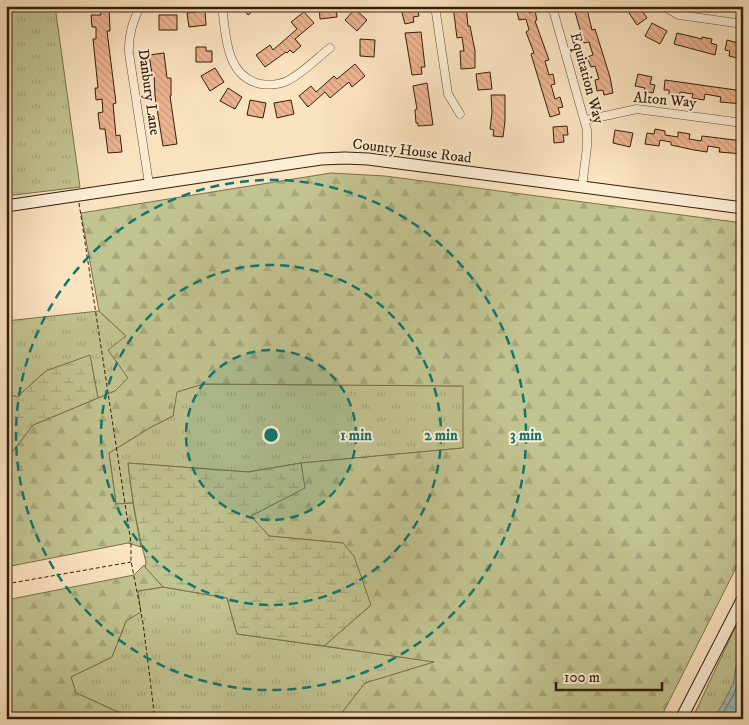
<svg xmlns="http://www.w3.org/2000/svg" width="749" height="725" viewBox="0 0 749 725" font-family="'IM FELL DW Pica',serif">
<style>
.grass{fill:url(#grass-tufts);stroke:#7b704c}
.forest{fill:url(#forest-firs);stroke:#7b704c}
.wetland{fill:url(#wetland-marsh);stroke:#7b704c}
.water{fill:url(#water-waves);stroke:#767d73}
.lines{fill:none;stroke-linecap:round;stroke-linejoin:round}
.shore{stroke:#6c6d62;stroke-width:1}
.building{fill:url(#building-back-hatch);stroke:#351e08}
.street-casing{stroke:#664f36;stroke-width:9}
.secondary-casing{stroke:#351e08;stroke-width:13}
.path{stroke:#351e08;stroke-width:1;stroke-dasharray:4 2.5;stroke-linecap:butt}
.street{stroke:#fcedd5;stroke-width:8}
.secondary{stroke:#fcedd5;stroke-width:11}
.ring{fill:none;stroke:#0f766e;stroke-width:2.5;stroke-dasharray:9 6}
.labels{text-anchor:middle;dominant-baseline:central;stroke-width:4;stroke-linejoin:round;paint-order:stroke}
.street-label{font-size:15px;fill:#351e08;stroke:#fcedd5}
.centre{fill:#0f766e;stroke:#fcedd5;stroke-width:2.5}
.ring-label{font-size:15px;text-anchor:middle;font-weight:bold;fill:#0f766e;stroke:#fcedd5;stroke-width:4;stroke-linejoin:round;paint-order:stroke}
</style>
<defs>
<pattern id="grass-tufts" width="24" height="20" patternUnits="userSpaceOnUse" patternTransform="scale(1.25)"><rect width="24" height="20" fill="#c1c390"/><path d="M3 7l-1-3M5 7V3M7 7l1-3M15 17l-1-3M17 17v-4M19 17l1-3" fill="none" stroke="#a6a77b"/></pattern>
<pattern id="forest-firs" width="22" height="20" patternUnits="userSpaceOnUse" patternTransform="scale(1.25)"><rect width="22" height="20" fill="#c1c390"/><path d="M5 1l3.5 6h-7zM16 11l3.5 6h-7z" fill="#a6a77b"/></pattern>
<pattern id="wetland-marsh" width="20" height="14" patternUnits="userSpaceOnUse" patternTransform="scale(1.25)"><rect width="20" height="14" fill="#c1c390"/><path d="M1 5h8M5 5V1M11 12h8M15 12V8" fill="none" stroke="#a6a77b"/></pattern>
<pattern id="water-waves" width="16" height="10" patternUnits="userSpaceOnUse" patternTransform="scale(1.25)"><rect width="16" height="10" fill="#a2bcbb"/><path d="M0 5q4-4 8 0t8 0" fill="none" stroke="#8ca19f"/></pattern>
<pattern id="building-back-hatch" width="6" height="6" patternUnits="userSpaceOnUse" patternTransform="scale(1.25)"><rect width="6" height="6" fill="#edb491"/><path d="M-1 5l2 2M0 0l6 6M5-1l2 2" fill="none" stroke="#cc9a7c"/></pattern>
</defs>
<rect width="100%" height="100%" fill="#fae3bf"/>
<filter id="stains"><feTurbulence type="fractalNoise" baseFrequency=".004" numOctaves="4"/><feColorMatrix values="0 0 0 0 .2 0 0 0 0 .09 0 0 0 0 .02 0 0 0 .5 -.17"/></filter>
<radialGradient id="worn" r=".72"><stop offset=".6" stop-color="#630" stop-opacity="0"/><stop offset="1" stop-color="#630" stop-opacity=".3"/></radialGradient>
<!-- grass -->
<path class="grass" d="M31,6h24l25,181 -74,9v-187z
M99,311l27,25 2,42 -13,13 -17,7 -8,-42 -44,15 -29,26 -11,-4v-72z
M203,384l261,2 -1,62 -162,15 -53,9 -120,-9 5,40 -17,1 -7,-51 42,-26 22,-11 3,-24z
M163,587l64,11 10,36 199,28 -71,21 -28,36h-203l-58,-26 -5,-16 41,-20 26,-66z
M743,621v98h-51l43,-91z"/>
<!-- forest -->
<path class="forest" d="M331,173l54,3 358,47v331l-83,165h-323l28,-36 69,-21 -110,-16 47,-41 -28,-62 -74,-7 -18,-20 53,-28 -3,-25 162,-15v-62l-260,-2 -26,8 -4,24 -22,11 -42,26 7,51 17,-1 8,44 -13,-4 -122,24v-109l3,-2 24,-31 82,-34 13,-13 -20,-28 18,-14 -27,-25 -18,-98z
M144,565l19,22 -25,4 3,21 -15,9 -14,36 -41,20 5,16 58,26h-128v-119l128,-25z"/>
<!-- wetland -->
<path class="wetland" d="M90,355l8,43 -65,27 -24,31 -3,2v-65l11,4 29,-26z
M128,463l120,9 53,-9 4,25 -54,28 18,20 74,7 11,13 17,49 -47,41 -87,-12 -10,-36 -64,-11 -18,-20 1,-5c-9,-33 -14,-64 -18,-99z"/>
<!-- water -->
<path class="water" d="M743,656v63h-30c6,-8 19,-31 21,-39 1,-10 1,-14 6,-23z"/>
<g class="lines">
<!-- shore -->
<path class="shore" d="M719,719c7,-11 16,-24 19,-37 2,-7 1,-13 5,-19"/>
</g>
<!-- building -->
<path class="building" d="M100,6h9l1,25h-3l9,72 -3,1 3,32 4,-1 2,17 -14,1 -3,-24h-5l-2,-16 5,-1 -1,-13 -6,1 -1,-12h3l-5,-49h3v-12h-4l-1,-12h10z
M241,6h18l-11,9z
M319,6h17l1,11 -17,2z
M417,6l2,10 -6,1 1,5 -9,2 -4,-15z
M453,6h13l2,20h2l5,25v17l-14,1 -1,-18h4l-2,-14 -5,1z
M521,6h6l2,7 6,-2 2,9 -2,1 14,39 -4,1 4,14 4,-1 2,10 -4,1 4,14 5,-2 3,10 -5,1 2,6 -10,3 -19,-63 3,-1 -8,-21 3,-2 -3,-11 -7,1 -3,-12z
M639,6l8,12 -10,7 -8,-12z
M355,9l12,11 -10,11 -12,-11z
M587,9l5,21 3,-1 15,48 3,16 -9,2 -1,-5 -6,1 -2,-11 4,-1 -4,-13 -4,1 -4,-10 6,-2 -4,-13 -5,1 -9,-31z
M205,11l1,14 -17,2 -2,-14z
M304,12l10,11 -19,16 6,7 -8,7 -3,-3 -3,3 -1,-1 -21,15 -9,-12 14,-10 3,5 24,-21 -6,-7z
M159,15h18v15h-18z
M652,23l15,8 -7,13 -15,-8z
M421,32l4,35h-4l1,7 -10,1 -7,-42z
M677,33l25,6v-2l10,2 -1,4 6,2 -2,10 -41,-11z
M360,39l15,1 -1,17 -14,-1z
M727,40l11,3 -1,4 6,1 -2,11 -12,-3 1,-5 -5,-1z
M196,47h10v4h6v11h-16z
M164,53l3,25h4v18h-1l7,48 -14,2 -8,-50 -1,-22h-2l-3,-19z
M355,64l10,12 -13,11 -3,-5 -19,16 -5,-6 -17,15 -9,-11 12,-10 5,6 18,-16 3,3z
M215,68l9,14 -14,9 -9,-15z
M490,72l2,17 -14,1 -2,-16z
M638,74l14,3 -2,7 5,1 -2,8 -9,-2 1,-3 -10,-2z
M665,80l78,11v13l-23,-2 1,-5 -16,-3 -1,6 -12,-2 1,-4 -13,-2 -1,4 -10,-1v-5h-5z
M427,83l6,42 -15,1v-3h-2l-1,-13 2,-1 -4,-23z
M228,88l14,9 -7,12 -15,-8z
M491,95h14v26l-2,16 -10,-1 1,-6 -4,-1 2,-17z
M250,100l16,3 -3,15 -16,-3z
M291,100l3,14 -17,4 -3,-15z
M567,126l1,9h-5l1,7 -10,1 -1,-16z
M655,129l10,2v4l13,2v-5l12,2 -1,5 12,2 1,-5 41,5v13l-24,-2 1,-4 -12,-2 -1,6 -13,-2 -23,-5v-3l-11,-2 -1,6 -14,-2 2,-11 7,1z
M615,130l18,3 -3,14 -17,-4z"/>
<g class="lines">
<!-- street casing -->
<g class="street-casing">
<path id="street" d="M140,6c-7,16 -12,29 -11,47l20,131
M222,6c4,28 3,71 39,78 8,1 18,1 26,-3 15,-7 30,-23 43,-33
M435,6l13,88 12,20
M552,6l35,124v17l-5,40
M663,6l16,9 64,9
M586,120l51,-11 106,14"/>
</g>
<!-- secondary casing -->
<g class="secondary-casing">
<path id="secondary" d="M6,206l315,-47 24,-1 23,1 375,49
M681,719l62,-121"/>
</g>
<!-- path -->
<path class="path" d="M79,203l52,340v18l12,62 12,96
M6,584l125,-22"/>
<!-- street -->
<use href="#street" class="street"/>
<!-- secondary -->
<use href="#secondary" class="secondary"/>
</g>
<!-- distance rings -->
<circle cx="271" cy="435" r="85" fill="#0f766e" fill-opacity=".12"/>
<g class="ring">
<circle cx="271" cy="435" r="85"/>
<circle cx="271" cy="435" r="170"/>
<circle cx="271" cy="435" r="255"/>
</g>
<g class="labels">
<!-- street labels -->
<g class="street-label">
<text transform="translate(587 78) rotate(75)">Equitation Way</text>
<text transform="translate(149 92) rotate(82)">Danbury Lane</text>
<text transform="translate(665 100) rotate(5)">Alton Way</text>
<text transform="translate(412 151) rotate(7)">County House Road</text>
</g>
</g>
<circle cx="271" cy="435" r="8" class="centre"/>
<g class="ring-label">
<text x="356" y="440">1 min</text>
<text x="441" y="440">2 min</text>
<text x="526" y="440">3 min</text>
</g>
<!-- margin -->
<rect width="749" height="725" fill="none" stroke="#fae3bf" stroke-width="25"/>
<rect x="8" y="8" width="734" height="710" fill="none" stroke="#351e08" stroke-width="2.5"/>
<rect x="12" y="12" width="724" height="700" fill="none" stroke="#351e08"/>
<!-- scale -->
<path d="M556 682v8h106v-8" fill="none" stroke="#351e08" stroke-width="2.5"/>
<text x="564" y="682" font-size="15" fill="#351e08" stroke="#fcedd5" stroke-width="4" paint-order="stroke">100 m</text>
<rect width="100%" height="100%" filter="url(#stains)"/>
<rect width="100%" height="100%" fill="url(#worn)"/>
</svg>
